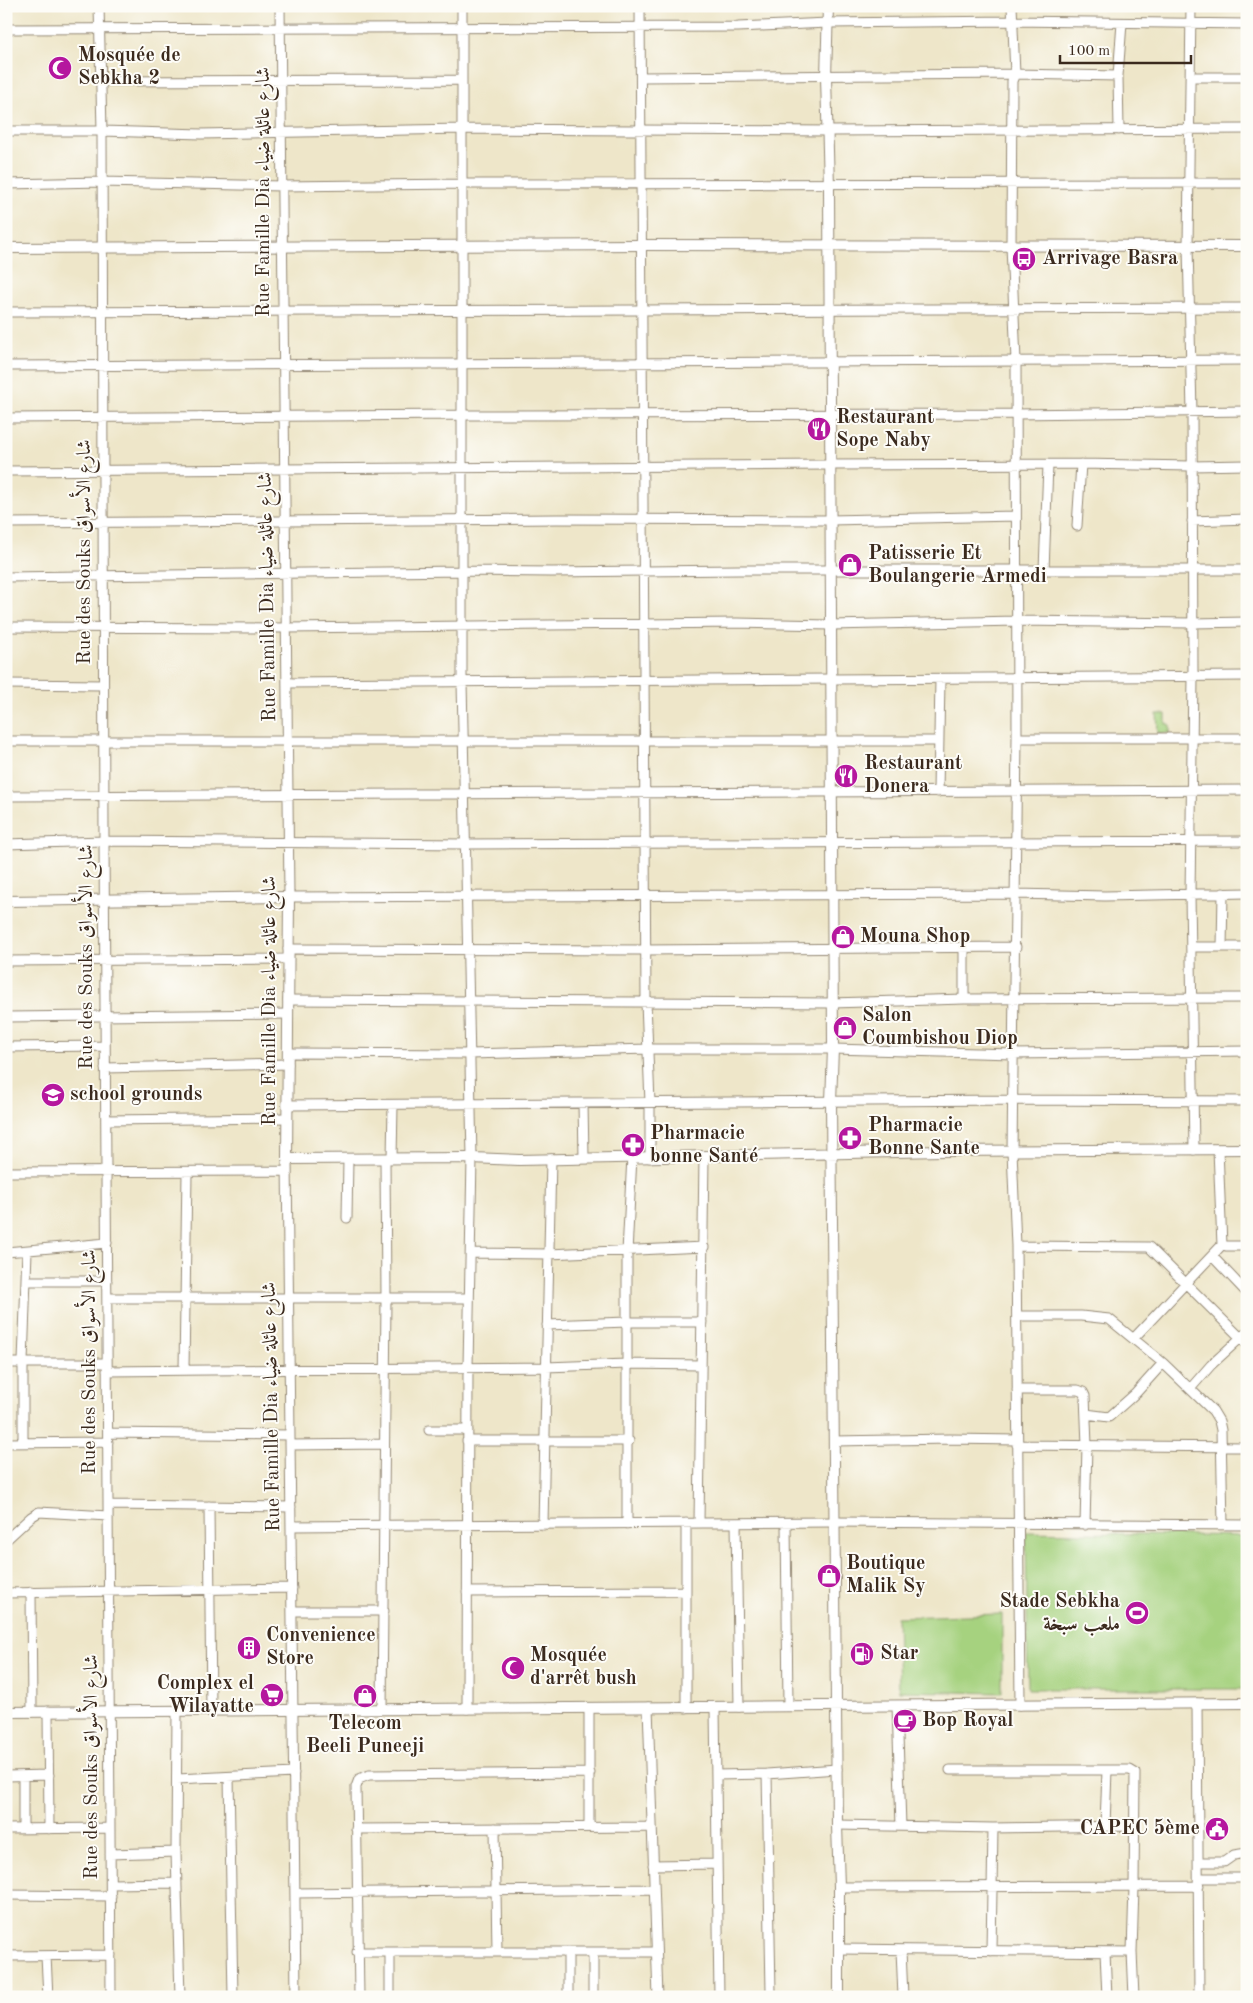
<svg xmlns="http://www.w3.org/2000/svg" width="1253" height="2003" viewBox="0 0 1253 2003" font-family="'Old Standard TT',Amiri,serif">
<style>
.green{fill:#a6d27f;stroke:#707e4e}
.lines{fill:none;stroke-linecap:round;stroke-linejoin:round}
.minor-casing{stroke:#948874;stroke-width:11}
.tertiary-casing{stroke:#948874;stroke-width:12}
.minor{stroke:#fff;stroke-width:9}
.tertiary{stroke:#fff;stroke-width:10}
.labels{text-anchor:middle;dominant-baseline:central;stroke-width:4;stroke-linejoin:round;paint-order:stroke}
.poi-label{font-size:20px;font-weight:bold;fill:#3b2a1e;stroke:#fdfcf7;text-anchor:start}
.street-label{font-size:20px;fill:#3b2a1e;stroke:#fdfcf7}
</style>
<rect width="100%" height="100%" fill="#fdfcf7"/>
<filter id="ink" filterUnits="userSpaceOnUse"><feTurbulence type="fractalNoise" baseFrequency=".02" numOctaves="2"/><feDisplacementMap in="SourceGraphic" scale="10" xChannelSelector="R" yChannelSelector="G"/><feConvolveMatrix kernelMatrix="1 2 1 2 8 2 1 2 1" color-interpolation-filters="sRGB"/></filter>
<filter id="wash" filterUnits="userSpaceOnUse"><feTurbulence type="fractalNoise" baseFrequency=".0096" numOctaves="4" result="noise"/><feDisplacementMap in="SourceGraphic" scale="20" xChannelSelector="R" yChannelSelector="G"/><feGaussianBlur stdDeviation="1.12" result="paint"/><feColorMatrix in="noise" values="0 0 0 0 0 0 0 0 0 0 0 0 0 0 0 0 0 1.4 0 .05"/><feComposite in="paint" operator="in"/></filter>
<g filter="url(#wash)">
<rect width="100%" height="100%" fill="#eee6c9"/>
<!-- green -->
<path class="green" d="M1157,714h9v10h4v9h-12z
M1026,1532l221,4v153h-219z
M1002,1614v79l-103,-2 -2,-74z"/>
</g>
<g filter="url(#ink)">
<g class="lines">
<!-- minor casing -->
<g class="minor-casing">
<path id="minor" d="M99,6l3,125 2,710 7,1156
M280,6l9,891 727,-3 89,2 142,-3
M462,6v676l10,476 -4,209 -1,342
M640,6l6,996 4,101v55
M1012,6l3,68 -3,7 -1,165 5,115 1,377 -5,413 4,95 4,459
M1191,6l-3,241 4,165 1,265 -3,217 4,256
M6,29l732,-2 90,-4 184,-2 235,3
M641,77l374,-3 103,2
M1191,77h56
M101,81l361,-1
M1119,130l-1,-54 4,-53
M6,131h96l99,3 261,-5 367,2 418,-2
M6,184l96,-2 180,4 180,-2 785,-1
M6,312l1241,-4
M6,366l1241,-6
M6,418l457,-3 553,-1 231,-3
M6,471l824,-6 251,-1 110,2 56,-1
M1192,521l55,-2
M6,523l551,-4 273,1 186,-4
M1077,526l4,-62
M1044,570l4,-105
M6,577l456,-6 90,1 186,-2h509
M6,627l280,1 451,-5 94,2 186,-4 176,2 54,-1
M287,683l960,-7
M6,684l97,1
M1017,738h230
M6,741h933
M938,792l2,-113
M6,796l1241,-6
M6,844l98,-3 362,3 781,-3
M1191,947h56
M1222,947l1,-54
M964,948v51
M288,949l357,1 371,-3
M6,961l282,-2
M288,1000l544,3 132,-4 283,-1
M6,1017l282,-3
M6,1047l99,-1
M288,1053l182,1 179,-5h184l180,5 234,-3
M105,1068l183,-4
M583,1103l1,55
M287,1105l726,-5 234,1
M106,1120l181,-2
M392,1158l1,-53
M287,1159l9,838
M6,1172l281,-1
M347,1218l1,-59
M1222,1245l4,1h21
M1016,1246l133,1 98,97
M6,1252l101,-9
M471,1253l78,1 155,-7
M1212,1256l35,37
M26,1281h81
M107,1298h362
M1017,1316h64l28,3 54,44 50,48 6,10 2,9 2,95
M547,1325l80,-3h75
M1134,1338l88,-93 -4,-95
M6,1363h101
M184,1370l3,-197
M107,1371l439,-4 81,-3 74,1
M1190,1389l21,-24 36,-33
M1017,1390h61l5,2 2,4 2,49 -2,80
M1086,1414l23,3 27,-24 27,-30
M429,1430h39
M108,1433l182,2
M467,1441h162
M834,1441l116,-2 67,1
M6,1443l102,-1
M23,1443v-81l4,-111
M290,1445l94,-1
M1017,1445l230,2
M108,1505l183,2
M209,1506l2,204
M686,1523v185
M699,1523l5,-366
M736,1523l3,184
M786,1523l2,183
M627,1524v-272l5,-95
M543,1525l8,-366
M291,1526l544,-4 412,3
M6,1540l25,-23 8,-5 69,4
M31,1592l1,120
M467,1592l218,-1
M6,1593l286,-5
M292,1611h92
M1197,1703l2,294
M897,1706l4,120
M648,1707l10,290
M589,1708v119
M715,1708l4,289
M382,1709l4,-411 -1,-139
M177,1710l-1,142 4,145
M48,1711l1,118
M950,1770h180l5,3 -1,114 -2,65 2,45
M767,1774l4,218 -1,5
M716,1775l51,-1 70,-5
M6,1776l43,-1
M23,1776v53
M229,1777l4,220
M177,1779l117,-6
M837,1825l156,3 141,-2
M1105,1826l2,-56
M495,1828l2,124
M6,1829l104,-1
M356,1829l296,-2
M110,1854l66,-2
M1198,1862h26l10,-7 13,-2
M653,1865l63,-1
M1199,1878h48
M111,1884l66,-1
M839,1887l360,-1
M295,1893l358,-4
M6,1895l105,1
M839,1949l293,3
M901,1950l2,47
M991,1951l2,-123
M357,1952h299
M390,1952v45
M568,1952v45
M1105,1952l2,45
M6,1956l105,-1
M46,1956l2,41
M359,1997l-3,-210 3,-8 10,-4 221,-2
M593,1997v-45"/>
</g>
<!-- tertiary casing -->
<g class="tertiary-casing">
<path id="tertiary" d="M828,6l-2,71 3,110 4,862 -2,52 6,724 2,62v110
M6,248l635,-3 606,1
M6,901l283,-4 -2,262 185,-1 47,2 423,-9 305,-2
M6,1712l1241,-9"/>
</g>
<!-- minor -->
<use href="#minor" class="minor"/>
<!-- tertiary -->
<use href="#tertiary" class="tertiary"/>
</g>
</g>
<!-- icons -->
<defs>
<g id="mosque-disc" transform="scale(1.25)"><circle r="9.5" fill="#b5179e" stroke="#fdfcf7"/><path d="M3.5-4.9A6 6 0 1 0 3.5 4.9A5 5 0 1 1 3.5-4.9Z" fill="#fff"/></g>
<g id="bus-disc" transform="scale(1.25)"><circle r="9.5" fill="#b5179e" stroke="#fdfcf7"/><path d="M-5-6H5V4H4V6H2V4H-2V6H-4V4H-5ZM-3.5-4V0h7V-4ZM-3.5 1.2v1.5H-2V1.2ZM2 1.2v1.5H3.5V1.2Z" fill="#fff"/></g>
<g id="restaurant-disc" transform="scale(1.25)"><circle r="9.5" fill="#b5179e" stroke="#fdfcf7"/><path d="M-5-6h1v4h1v-4h1v4h1v-4h1v5L-1.5 .5V6h-2V.5L-5-1ZM5-6V6H3V1.5H1.5Q1.5-4 5-6Z" fill="#fff"/></g>
<g id="shop-disc" transform="scale(1.25)"><circle r="9.5" fill="#b5179e" stroke="#fdfcf7"/><path d="M-5-2.5h2.3a2.7 3.5 0 0 1 5.4 0H5L5.5 6h-11ZM-1.5-2.5h3a1.5 2.3 0 0 0-3 0Z" fill="#fff"/></g>
<g id="school-disc" transform="scale(1.25)"><circle r="9.5" fill="#b5179e" stroke="#fdfcf7"/><path d="M0-5L7-2L0 1L-7-2ZM-4 1L0 2.5L4 1V4Q0 6-4 4Z" fill="#fff"/></g>
<g id="pharmacy-disc" transform="scale(1.25)"><circle r="9.5" fill="#b5179e" stroke="#fdfcf7"/><path d="M-2-6h4v4h4v4h-4v4h-4v-4h-4v-4h4Z" fill="#fff"/></g>
<g id="stadium-disc" transform="scale(1.25)"><circle r="9.5" fill="#b5179e" stroke="#fdfcf7"/><path d="M0-5a6.5 5 0 1 0 0 10a6.5 5 0 1 0 0-10ZM-3.5-1.8h7v3.6h-7Z" fill="#fff"/></g>
<g id="building-disc" transform="scale(1.25)"><circle r="9.5" fill="#b5179e" stroke="#fdfcf7"/><path d="M-4-6H4V6H1V3H-1V6H-4ZM-2.5-4.3h1.7v1.8h-1.7ZM.8-4.3h1.7v1.8H.8ZM-2.5-1h1.7V.8h-1.7ZM.8-1h1.7V.8H.8Z" fill="#fff"/></g>
<g id="fuel-disc" transform="scale(1.25)"><circle r="9.5" fill="#b5179e" stroke="#fdfcf7"/><path d="M-5.5-6h7V0h2V4h1.3V-2.5L3-4.5l.8-.8L6-3V5H2.5V1h-1V6h-7ZM-4.2-4.7v3.2H.2V-4.7Z" fill="#fff"/></g>
<g id="supermarket-disc" transform="scale(1.25)"><circle r="9.5" fill="#b5179e" stroke="#fdfcf7"/><path d="M-6-5.5h2.5l.6 2H6L4.5 2H-2.5L-4.4-4H-6ZM-1.5 3.2a1.3 1.3 0 1 0 .1 0ZM3 3.2a1.3 1.3 0 1 0 .1 0Z" fill="#fff"/></g>
<g id="cafe-disc" transform="scale(1.25)"><circle r="9.5" fill="#b5179e" stroke="#fdfcf7"/><path d="M-5.5-4.5H6V0H3Q3 3.5 0 3.5H-2.5Q-5.5 3.5-5.5 0ZM3-3.2v2h1.7v-2ZM-6 4.5H4V6H-6Z" fill="#fff"/></g>
<g id="civic-disc" transform="scale(1.25)"><circle r="9.5" fill="#b5179e" stroke="#fdfcf7"/><path d="M-.6-6.5H3V-4.5H.6V-3L4-1V1h2V6H-6V1h2V-1L-.6-3ZM-1.2 2.5V6h2.4V2.5Z" fill="#fff"/></g>
</defs>
<g fill-rule="evenodd">
<use href="#mosque-disc" x="60" y="68"/>
<use href="#bus-disc" x="1024" y="259"/>
<use href="#restaurant-disc" x="819" y="429"/>
<use href="#shop-disc" x="850" y="565"/>
<use href="#restaurant-disc" x="846" y="776"/>
<use href="#shop-disc" x="843" y="937"/>
<use href="#shop-disc" x="845" y="1028"/>
<use href="#school-disc" x="53" y="1095"/>
<use href="#pharmacy-disc" x="850" y="1138"/>
<use href="#pharmacy-disc" x="633" y="1145"/>
<use href="#shop-disc" x="829" y="1576"/>
<use href="#stadium-disc" x="1137" y="1613"/>
<use href="#building-disc" x="249" y="1648"/>
<use href="#fuel-disc" x="862" y="1654"/>
<use href="#mosque-disc" x="513" y="1668"/>
<use href="#supermarket-disc" x="272" y="1695"/>
<use href="#shop-disc" x="365" y="1696"/>
<use href="#cafe-disc" x="905" y="1721"/>
<use href="#civic-disc" x="1217" y="1829"/>
</g>
<g class="labels">
<!-- poi labels -->
<g class="poi-label">
<text x="78" y="56">Mosquée de<tspan x="78" dy="23">Sebkha 2</tspan></text>
<text x="1042" y="259">Arrivage Basra</text>
<text x="836" y="418">Restaurant<tspan x="836" dy="23">Sope Naby</tspan></text>
<text x="868" y="554">Patisserie Et<tspan x="868" dy="23">Boulangerie Armedi</tspan></text>
<text x="864" y="764">Restaurant<tspan x="864" dy="23">Donera</tspan></text>
<text x="860" y="937">Mouna Shop</text>
<text x="862" y="1016">Salon<tspan x="862" dy="23">Coumbishou Diop</tspan></text>
<text x="70" y="1095">school grounds</text>
<text x="868" y="1126">Pharmacie<tspan x="868" dy="23">Bonne Sante</tspan></text>
<text x="650" y="1134">Pharmacie<tspan x="650" dy="23">bonne Santé</tspan></text>
<text x="846" y="1564">Boutique<tspan x="846" dy="23">Malik Sy</tspan></text>
<text x="1120" y="1602" text-anchor="end">Stade Sebkha<tspan x="1120" dy="23">ملعب سبخة</tspan></text>
<text x="266" y="1636">Convenience<tspan x="266" dy="23">Store</tspan></text>
<text x="880" y="1654">Star</text>
<text x="530" y="1656">Mosquée<tspan x="530" dy="23">d'arrêt bush</tspan></text>
<text x="254" y="1684" text-anchor="end">Complex el<tspan x="254" dy="23">Wilayatte</tspan></text>
<text x="922" y="1721">Bop Royal</text>
<text x="365" y="1724" text-anchor="middle">Telecom<tspan x="365" dy="23">Beeli Puneeji</tspan></text>
<text x="1200" y="1829" text-anchor="end">CAPEC 5ème</text>
</g>
<!-- street labels -->
<g class="street-label">
<text transform="translate(264 192) rotate(-90)">Rue Famille Dia شارع عائلة ضياء</text>
<text transform="translate(85 552) rotate(-90)">Rue des Souks شارع الأسواق</text>
<text transform="translate(268 597) rotate(-91)">Rue Famille Dia شارع عائلة ضياء</text>
<text transform="translate(87 957) rotate(-90)">Rue des Souks شارع الأسواق</text>
<text transform="translate(270 1001) rotate(-90)">Rue Famille Dia شارع عائلة ضياء</text>
<text transform="translate(90 1362) rotate(-90)">Rue des Souks شارع الأسواق</text>
<text transform="translate(272 1407) rotate(-91)">Rue Famille Dia شارع عائلة ضياء</text>
<text transform="translate(92 1767) rotate(-90)">Rue des Souks شارع الأسواق</text>
</g>
</g>
<!-- margin -->
<rect width="1253" height="2003" fill="none" stroke="#fdfcf7" stroke-width="25"/>
<!-- scale -->
<path d="M1060 55v8h131v-8" fill="none" stroke="#3b2a1e" stroke-width="2.5"/>
<text x="1068" y="55" font-size="15" fill="#3b2a1e" stroke="#fdfcf7" stroke-width="4" paint-order="stroke">100 m</text>
</svg>
